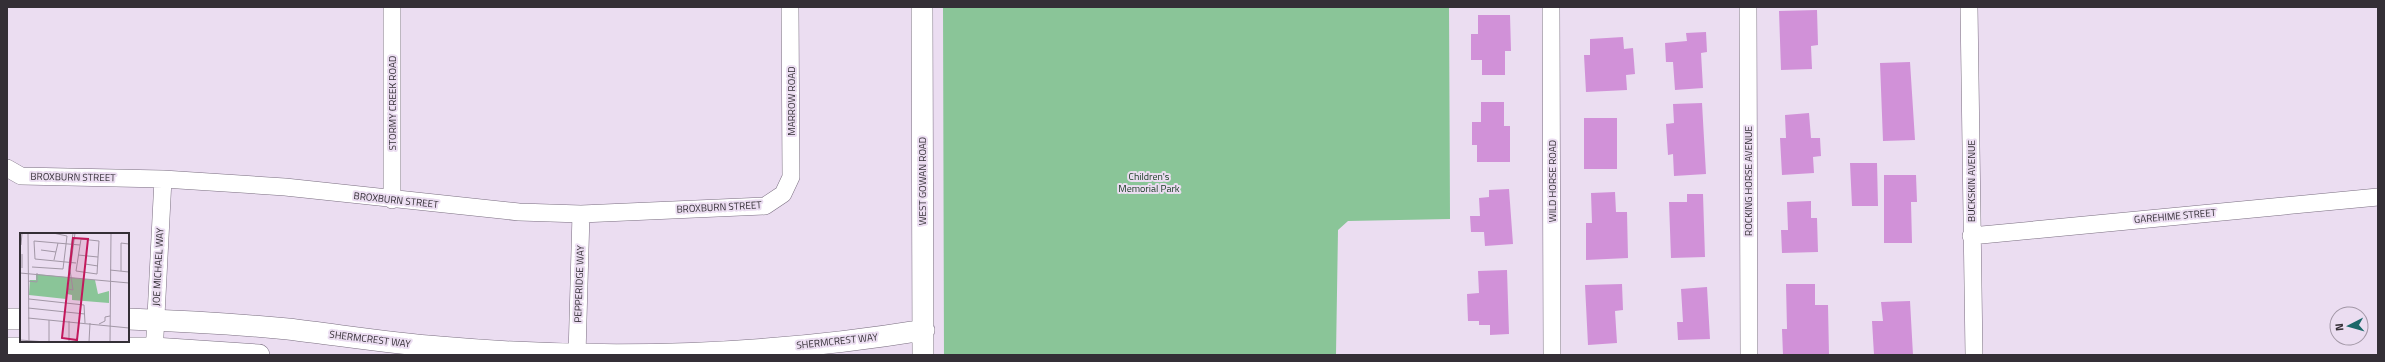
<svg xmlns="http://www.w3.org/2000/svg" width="2385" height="362" viewBox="0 0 2385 362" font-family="'Titillium Web',sans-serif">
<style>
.green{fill:#8ac598}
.building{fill:#d191d8}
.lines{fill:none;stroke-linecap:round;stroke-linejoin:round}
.minor-casing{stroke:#7a6e80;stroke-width:18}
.tertiary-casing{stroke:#7a6e80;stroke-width:22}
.minor{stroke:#fff;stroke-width:17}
.tertiary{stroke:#fff;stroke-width:21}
.labels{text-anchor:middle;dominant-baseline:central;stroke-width:4;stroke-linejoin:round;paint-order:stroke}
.street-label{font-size:10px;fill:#342f36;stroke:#ebddf1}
.park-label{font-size:10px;fill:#12361e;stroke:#ebddf1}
.inset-road{fill:none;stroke:#a297a6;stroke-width:1}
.view{fill:#c2185b;fill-opacity:0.15;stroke:#c2185b;stroke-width:2}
.inset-edge{fill:none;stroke:#342f36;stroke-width:2}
</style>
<rect width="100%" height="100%" fill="#ebddf1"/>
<!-- green -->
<path class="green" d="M943,7h506l1,212 -102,2 -10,9 -2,125h-392z"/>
<!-- building -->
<path class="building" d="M1817,10l1,35 -7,1 1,23 -31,1 -2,-59z
M1478,15h32l1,36h-6v24h-23v-15h-11v-26h7z
M1706,32l1,20 -6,1 2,35 -28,2 -2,-28h-7l-1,-19 22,-2 -1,-8z
M1623,37l1,12 9,-1 2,26 -9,1 1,15 -41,2 -2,-37h6v-16z
M1910,62l5,78 -32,1 -3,-78z
M1481,102h23v24h6v36h-33v-17h-5v-23h9z
M1702,103l4,71 -32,2 -1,-22 -5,1 -2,-31 8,-1 -1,-19z
M1809,113l2,25h9l1,18 -8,1 1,16 -32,2 -2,-37h6l-1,-23z
M1584,118h33v51h-33z
M1850,163h27l1,43h-26z
M1884,175h32l1,27h-6l1,41h-28z
M1509,189l4,55 -28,2 -1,-14h-13l-1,-16h10l-1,-18 10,-1v-7z
M1615,192l1,20h11l1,46 -42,2v-37h6l-1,-30z
M1687,194h16l2,63 -34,1 -2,-56h18z
M1811,201v17h6l1,34 -36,1 -1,-23h7l-1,-28z
M1507,270l2,64 -19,1v-10h-11v-4h-11l-1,-27 12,-1 -1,-22z
M1622,284l1,26 -8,1 2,32 -29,2 -3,-60z
M1786,284h29v21h13l1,50h-46l-1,-26h5z
M1707,287l3,52 -32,1 -1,-18h6l-2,-33z
M1910,301l3,54h-39l-2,-34h11l-2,-19z"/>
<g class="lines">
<!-- minor casing -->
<g class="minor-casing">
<path id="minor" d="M1551,7l1,348
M1748,7l1,348
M1969,7l5,348
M7,168l14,8 142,3 122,8 234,25 62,2 184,-8 18,-12 8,-17 -1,-170
M392,200v-193
M1971,236l407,-39
M154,355l9,-176
M577,355l4,-141"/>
</g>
<!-- tertiary casing -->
<g class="tertiary-casing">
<path id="tertiary" d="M922,7l1,348
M7,319h14
M128,319c53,2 107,5 160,10 51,6 101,14 152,18 160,14 325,9 484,-17
M7,348h147l105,7"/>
</g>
<!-- minor -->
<use href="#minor" class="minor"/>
<!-- tertiary -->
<use href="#tertiary" class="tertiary"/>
</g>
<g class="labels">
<!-- street labels -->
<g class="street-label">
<text transform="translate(791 101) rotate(-90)">MARROW ROAD</text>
<text transform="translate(392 103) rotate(-90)">STORMY CREEK ROAD</text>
<text transform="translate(73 177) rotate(1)">BROXBURN STREET</text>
<text transform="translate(922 181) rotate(-90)">WEST GOWAN ROAD</text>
<text transform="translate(1552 181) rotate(-90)">WILD HORSE ROAD</text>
<text transform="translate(1748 181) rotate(-90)">ROCKING HORSE AVENUE</text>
<text transform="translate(1971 181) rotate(-90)">BUCKSKIN AVENUE</text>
<text transform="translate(396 200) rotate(6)">BROXBURN STREET</text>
<text transform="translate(719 207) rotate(-3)">BROXBURN STREET</text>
<text transform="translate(2175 216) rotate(-5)">GAREHIME STREET</text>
<text transform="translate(158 267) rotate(-87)">JOE MICHAEL WAY</text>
<text transform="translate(579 284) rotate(-88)">PEPPERIDGE WAY</text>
<text transform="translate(370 339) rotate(7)">SHERMCREST WAY</text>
<text transform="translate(837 341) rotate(-6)">SHERMCREST WAY</text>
</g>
<!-- park labels -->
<g class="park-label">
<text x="1149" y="176">Children's<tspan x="1149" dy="12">Memorial Park</tspan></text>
</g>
</g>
<!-- overview -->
<g transform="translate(20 233)">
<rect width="109" height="109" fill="#ebddf1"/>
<path d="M16,41l59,6 3,14 11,-3v12l-37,-3v-5l-5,-1 -1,5 -37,-4 1,-15h6z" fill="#8ac598"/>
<path class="inset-road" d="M8,0l1,109M53,0l-4,33v15l-2,2 1,6 5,1 -3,-20 5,-37M61,6l18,2 -2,33 -21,-3zM1,12l1,-12M21,17l15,2M2,21v14M58,22l20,2M34,27l4,-17M56,30l-41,-4 -1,-18 46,4M65,31l13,2M12,34l31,2 4,-33 -14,-3M90,37l19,2M101,38v-28l8,1M0,40l109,10M8,48l9,1v-9M9,66l55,6 1,18M8,75l57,6M8,85l101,10M29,87v22M79,91l6,-3v-4l5,-1M0,107l26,2M49,109v-21M69,109l1,-19M90,109l1,-109"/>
<path class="view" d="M53,5l15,1 -11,101 -15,-2z"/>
<rect width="109" height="109" class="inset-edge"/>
</g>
<!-- border -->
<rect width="2385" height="362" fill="none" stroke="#342f36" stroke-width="16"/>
<!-- north arrow -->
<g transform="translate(2349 326) rotate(264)"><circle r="19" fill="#ebddf1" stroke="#a297a6"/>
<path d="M0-3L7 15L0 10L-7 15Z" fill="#1a686a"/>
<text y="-6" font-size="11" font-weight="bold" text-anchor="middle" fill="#342f36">N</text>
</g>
</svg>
